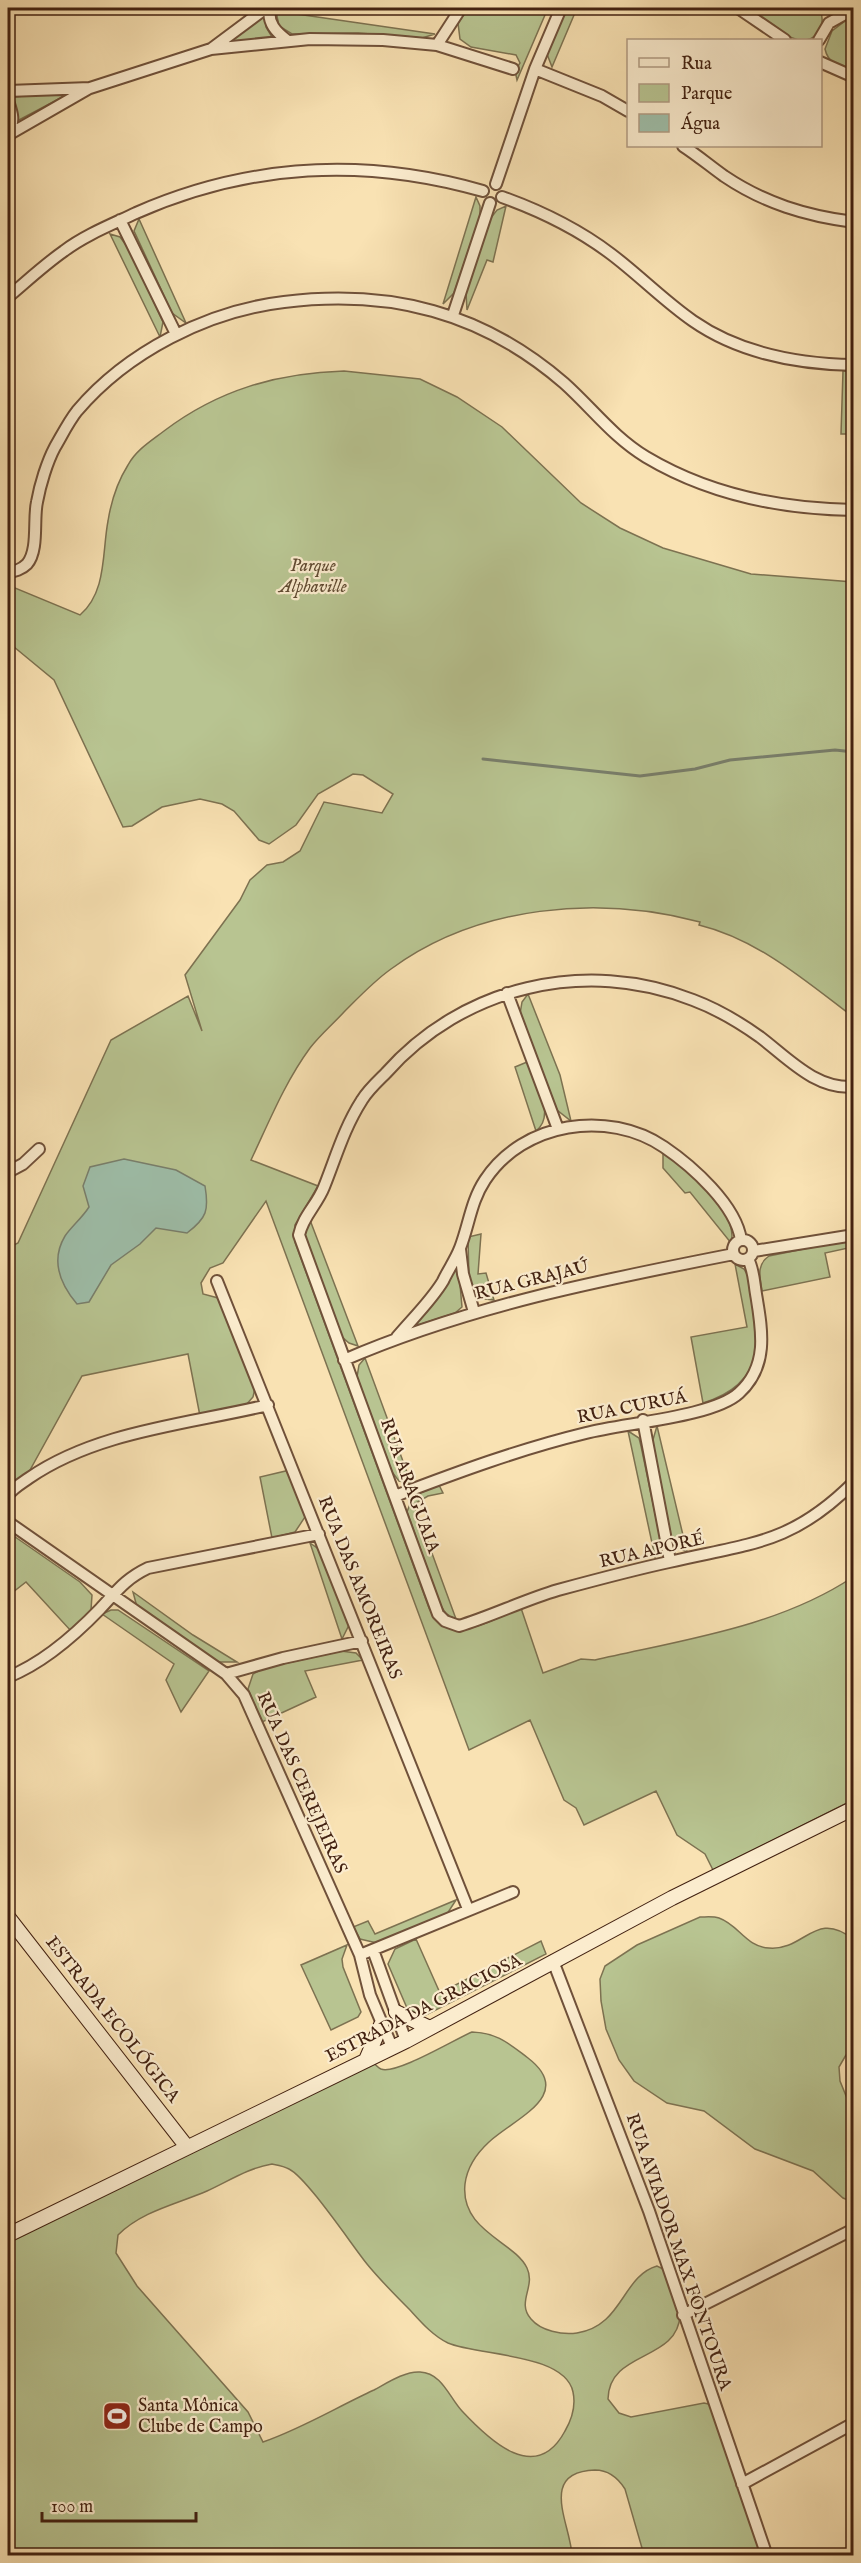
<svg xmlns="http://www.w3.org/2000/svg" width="861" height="2563" viewBox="0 0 861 2563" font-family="'IM FELL English',serif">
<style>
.green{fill:#b8c491;stroke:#7d7251;stroke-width:1.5;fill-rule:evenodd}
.water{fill:#9ebea9;stroke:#797f6c;stroke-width:1.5}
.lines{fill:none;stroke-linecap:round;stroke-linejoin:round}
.stream{stroke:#797f6c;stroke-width:3}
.street-casing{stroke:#70513a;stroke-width:14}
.secondary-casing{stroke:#422111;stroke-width:16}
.street{stroke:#fbecce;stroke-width:10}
.secondary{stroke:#fbecce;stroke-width:14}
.labels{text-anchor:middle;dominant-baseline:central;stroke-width:4.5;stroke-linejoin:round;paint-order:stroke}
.park-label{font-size:18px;font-style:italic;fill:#604a31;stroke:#fbecce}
.street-label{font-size:18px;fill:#422111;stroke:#fbecce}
.poi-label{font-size:18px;fill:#422111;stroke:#fbecce;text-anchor:start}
</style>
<rect width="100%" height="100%" fill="#f9e2b3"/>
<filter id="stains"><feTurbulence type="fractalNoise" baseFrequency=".00333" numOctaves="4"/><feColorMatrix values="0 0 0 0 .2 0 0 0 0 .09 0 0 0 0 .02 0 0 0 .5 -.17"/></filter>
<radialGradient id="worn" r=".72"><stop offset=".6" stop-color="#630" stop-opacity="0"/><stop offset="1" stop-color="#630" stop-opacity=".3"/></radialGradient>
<!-- green -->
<path class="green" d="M468,8h80l-31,72 -2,-9 5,-8 -4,-8 -45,-8 -11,-8 -2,-16z
M566,8h11l-25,59 -5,-13z
M763,8h57c3,9 4,18 -3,26 -18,19 -46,-11 -61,-21z
M276,11l159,23 -13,4 -64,-5 -66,1 -13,-8z
M853,15v54c-13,-2 -25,-5 -28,-20l7,-18z
M265,16l1,11 6,10 -48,7z
M72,92l-53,28h-1l-5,-23z
M476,197l4,9v10l-26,77 -11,11z
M506,206l-13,56 -6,-2 -20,50 -1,-17 24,-74 7,-9z
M139,219l47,104 -14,-10 -38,-82z
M110,234l10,3 9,12 34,73 -3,15z
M344,371l76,8 37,18 45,30 79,76 39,25 43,20 88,26 102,8v430l-5,1c-46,-35 -92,-74 -149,-88l1,-3c-102,-27 -222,-17 -309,47 -17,12 -32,28 -47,43 -11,12 -24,23 -34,36 -25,34 -41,74 -59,112l67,26 -23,39v17l134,366c19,41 61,12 92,0l22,65 38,-14 14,1c87,-20 183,-33 258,-83v223l-140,70 -8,-16 -28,-19 -21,-44 -72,34 -8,-17 -12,-8 -34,-80 -61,30 -203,-549 -43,62 -13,5 -9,15 2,11 15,4 37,90 -2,9 -8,9 -45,10 -12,-62 -106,22 -52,94 -22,19v-241l10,-5 93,-203 77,-44 14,35 -17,-56 55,-75 10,-20 17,-15 16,-3 17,-11 24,-49 58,11 11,-19 -30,-19 -10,-1 -35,20 -22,31 -27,19 -10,-4 -25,-29 -12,-7 -22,-5 -38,8 -30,19 -9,1 -69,-147 -46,-38v-57l72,30c27,-23 22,-63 28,-94 3,-19 10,-40 20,-56 8,-15 23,-24 36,-34 54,-41 113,-58 180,-60z
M843,371h10v63h-12z
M528,994l32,81 11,46 -14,-11 -37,-96 2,-12z
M527,1062c7,18 30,53 9,69l-21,-64z
M663,1153c22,16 77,60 68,90l-41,-51 -5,1 -22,-25z
M310,1220l48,126 -9,-3 -8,-7 -36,-97 -1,-7z
M481,1234l-3,40 8,-1 8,27 -16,-2 -9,-18 -1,-43z
M853,1239v8l-28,6 5,24 -68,14c-2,-14 -6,-26 7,-35z
M458,1262l4,45 -7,6 -37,12 -1,-5z
M735,1264l9,5 4,7c11,56 24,106 -45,127l-12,-66 56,-10z
M365,1358l46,125 -12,-2 -7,-9 -35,-95 2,-12z
M657,1426l30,126 -9,-4 -7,-11 -19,-94z
M628,1431l11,7 2,8 20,96 -6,15z
M290,1470l15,47 -10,15 -23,6 -12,-61z
M439,1485l4,8 -15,3 -14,8 42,115 -10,-5 -5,-8 -34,-94 6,-16z
M8,1532l72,50 12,13 -1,15 -20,21 -45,-49 -18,14z
M310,1543l10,7 29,75 -7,14z
M133,1592l60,43 44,27h-20l-80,-55z
M111,1610h7l91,61 -28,41 -15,-32 8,-16 -72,-50z
M341,1651l15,2 7,7 -58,11 11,26 -54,25 -14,-33 5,-15 11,-6z
M456,1900l-9,14 -70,29 -17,-4 -7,-12 15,-6 7,13z
M700,1917c6,0 13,-1 19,1 20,7 27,29 50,30 36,3 46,-39 84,-9v104l-14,24 1,14 13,32v89l-10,-4 -30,-27 -58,-22 -51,-38 -37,-8 -33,-22 -15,-21 -13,-31 -5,-28 -1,-22 5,-13 32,-21z
M416,1939l24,54 101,-52 5,13 -124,63 -15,-9 -19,-44 7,-15z
M347,1945l-5,14 1,8 18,45 -3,5 -27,13 -30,-65z
M472,2032c26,1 36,11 56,26 48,37 -13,60 -39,84 -12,11 -22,26 -24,42 -5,47 49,57 62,84 9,19 -11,34 4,51 10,12 31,16 46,14 46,-7 45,-57 80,-67l8,4c5,13 15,32 15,45 -2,47 -71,35 -72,84l11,14 12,4 73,-14 9,2 10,9 49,141h-128l-19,-66c-7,-11 -17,-19 -30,-19 -57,2 -25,53 -23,85h-564v-329l61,-22 301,-145c3,3 7,8 11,10 15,6 74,-30 91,-37zM272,2164c5,1 12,2 17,5 18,9 62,75 78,95 13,16 28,31 43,46 11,12 23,26 38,33 30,13 117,10 125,49 3,14 -1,27 -8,39 -29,54 -75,10 -103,-20 -13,-14 -20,-38 -42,-39 -15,-1 -33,11 -46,18 -37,17 -73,39 -111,52l-15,-30 -111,-126 -21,-33 2,-18c24,-24 59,-31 89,-44 22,-10 41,-23 65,-27z"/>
<!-- water -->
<path class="water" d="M124,1159l52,11 29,16c4,24 2,32 -18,47l-31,-5 -16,16 -29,21 -22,37 -12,2c-17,-20 -27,-43 -12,-68 7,-10 17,-18 24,-29l-6,-21 7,-19z"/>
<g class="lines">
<!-- stream -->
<path class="stream" d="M483,759l157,17 55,-7 35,-9 105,-10 19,2"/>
<!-- street casing -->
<g class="street-casing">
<path id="street" d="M270,8c-3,15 6,24 18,33
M738,8l47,32
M819,40l10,-17 25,-14
M437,45l24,-37
M211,49l99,-10 73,1 54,5 76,24
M820,62l34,15
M535,69l67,27 26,15
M8,91l82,-3 121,-39 55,-41
M8,101c3,9 8,21 0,29
M8,135l80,-46
M683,146c14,9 27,20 41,30 40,27 82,40 130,46
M496,184l39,-115 26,-61
M502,197c39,14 76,32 109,57 28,21 53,47 82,67 46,32 106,43 161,44
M120,220l56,114
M8,297c18,-15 36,-32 56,-46 21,-16 49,-27 72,-38 114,-50 228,-56 347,-22
M453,315l37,-112
M8,572c6,0 14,-3 19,-8 12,-14 6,-45 10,-62 3,-17 10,-40 18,-55 7,-12 14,-26 22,-36 50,-59 130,-100 207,-109 106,-13 198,10 280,81 28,25 49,54 82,74 62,37 136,52 208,53
M507,993l51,136
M854,1087c-39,2 -65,-28 -94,-50 -21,-15 -43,-28 -67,-37 -108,-43 -231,-13 -307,73 -8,8 -18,17 -24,27 -18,28 -26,57 -38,87 -7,18 -21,29 -25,48l139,379 7,7 14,5c33,-10 65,-26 99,-36 37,-10 74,-20 111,-28 81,-19 122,-17 185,-80
M8,1172l15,-8 16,-15
M733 1250a10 10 0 1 1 20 0a10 10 0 1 1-20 0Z
M460,1249l3,25 11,38
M754,1251l100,-16
M217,1281l251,628
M397,1337c15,-18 34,-36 46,-56 5,-11 13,-22 17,-33 9,-23 11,-47 25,-68 38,-58 123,-71 179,-33 28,19 72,58 77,93
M344,1360c125,-54 257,-80 390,-106
M643,1420l27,141
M8,1495c5,-7 14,-12 21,-17 68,-47 160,-54 239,-73
M395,1496c63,-24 125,-47 191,-63 38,-10 127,-16 153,-40 30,-27 23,-63 17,-99 -2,-11 -2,-24 -8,-35
M8,1522l218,152 18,21 116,260 10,40 22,52
M226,1674l57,-16 79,-17
M8,1677c35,-14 65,-40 92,-68 17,-18 25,-30 48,-41l171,-34
M373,1950l33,91
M360,1955l153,-63
M553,1961l96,250 118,345
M683,2315l171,-86
M742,2484l112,-61"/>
</g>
<!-- secondary casing -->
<g class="secondary-casing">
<path id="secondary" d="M8,1917l179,230
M396,2012l34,16
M366,2060l15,-35
M8,2235l398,-194 266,-143 182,-90"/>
</g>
<!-- street -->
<use href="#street" class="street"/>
<!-- secondary -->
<use href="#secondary" class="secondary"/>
</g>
<!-- icons -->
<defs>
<g id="stadium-square" transform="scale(1.5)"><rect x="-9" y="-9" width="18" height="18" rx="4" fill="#8f2418" stroke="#fbecce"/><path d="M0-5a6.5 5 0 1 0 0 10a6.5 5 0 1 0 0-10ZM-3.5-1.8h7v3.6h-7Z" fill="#fff"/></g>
</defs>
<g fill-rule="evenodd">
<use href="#stadium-square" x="117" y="2416"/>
</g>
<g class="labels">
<!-- park labels -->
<g class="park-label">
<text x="313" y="566">Parque<tspan x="313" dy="21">Alphaville</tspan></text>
</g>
<!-- street labels -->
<g class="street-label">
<text transform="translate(532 1281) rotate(-14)">RUA GRAJAÚ</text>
<text transform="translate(632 1408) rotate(-11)">RUA CURUÁ</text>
<text transform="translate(409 1486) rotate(70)">RUA ARAGUAIA</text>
<text transform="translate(652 1551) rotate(-13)">RUA APORÉ</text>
<text transform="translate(359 1588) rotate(68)">RUA DAS AMOREIRAS</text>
<text transform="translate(301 1783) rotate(66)">RUA DAS CEREJEIRAS</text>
<text transform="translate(424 2009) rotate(-27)">ESTRADA DA GRACIOSA</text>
<text transform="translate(112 2020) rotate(52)">ESTRADA ECOLÓGICA</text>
<text transform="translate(678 2252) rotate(71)">RUA AVIADOR MAX FONTOURA</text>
</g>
<!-- poi labels -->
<g class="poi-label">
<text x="138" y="2406">Santa Mônica<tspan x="138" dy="21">Clube de Campo</tspan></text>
</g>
</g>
<!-- margin -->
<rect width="861" height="2563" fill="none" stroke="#f9e2b3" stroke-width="30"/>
<rect x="9" y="9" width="843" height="2545" fill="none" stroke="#422111" stroke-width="3"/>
<rect x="15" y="15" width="831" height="2533" fill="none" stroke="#422111" stroke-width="1.5"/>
<!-- legend -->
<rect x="627" y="39" width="195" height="108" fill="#fbecce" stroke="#b19b82" stroke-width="1.5"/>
<rect x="639" y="58" width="30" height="9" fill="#fbecce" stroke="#b19b82" stroke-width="1.5"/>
<text x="681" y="69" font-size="18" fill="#422111">Rua</text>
<rect x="639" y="84" width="30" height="18" fill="#b8c491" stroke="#b19b82" stroke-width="1.5"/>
<text x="681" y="99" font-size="18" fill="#422111">Parque</text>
<rect x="639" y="114" width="30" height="18" fill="#9ebea9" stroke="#b19b82" stroke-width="1.5"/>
<text x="681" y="129" font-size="18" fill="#422111">Água</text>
<!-- scale -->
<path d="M42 2512v9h154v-9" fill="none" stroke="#422111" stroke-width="3"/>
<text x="51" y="2512" font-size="18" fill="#422111" stroke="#fbecce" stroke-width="4.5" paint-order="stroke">100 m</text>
<rect width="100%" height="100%" filter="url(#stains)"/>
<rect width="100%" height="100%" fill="url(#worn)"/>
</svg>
